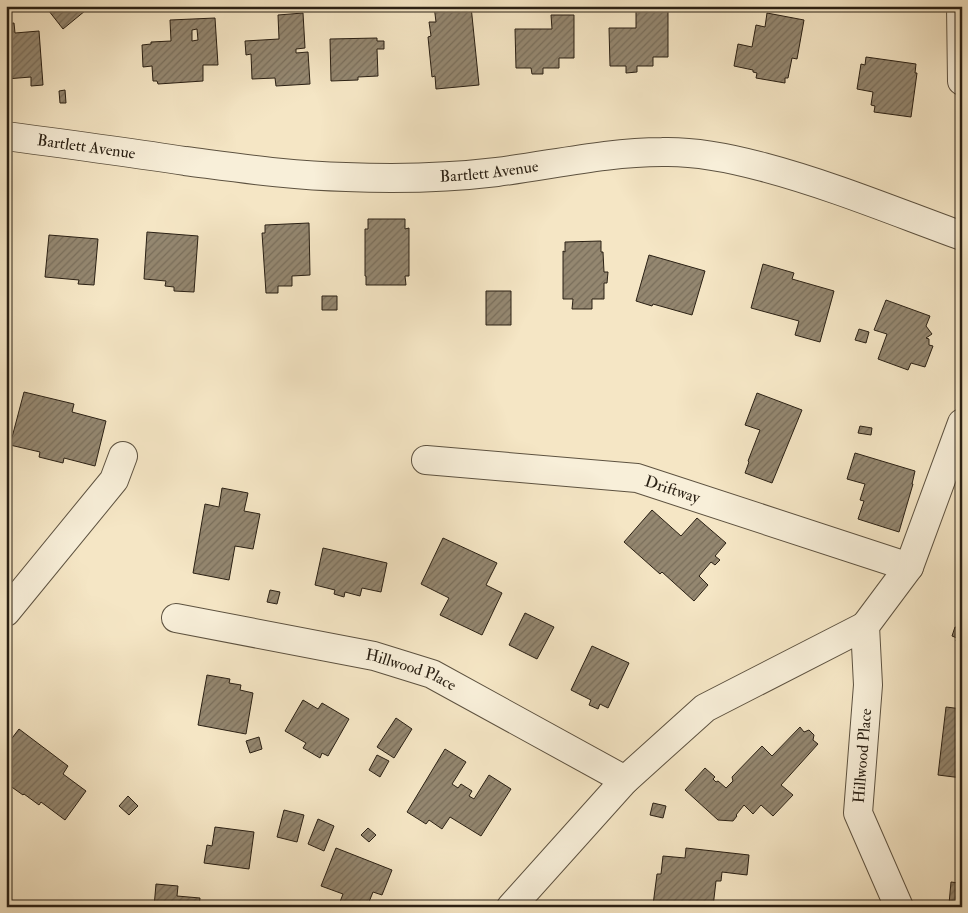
<svg xmlns="http://www.w3.org/2000/svg" width="968" height="913" viewBox="0 0 968 913" font-family="'IM FELL Double Pica',serif">
<style>
.building{fill:url(#building-hatch);stroke:#2a2014;fill-rule:evenodd}
.lines{fill:none;stroke-linecap:round;stroke-linejoin:round}
.minor-casing{stroke:#5d5240;stroke-width:30}
.minor{stroke:#f8efd9;stroke-width:28}
.labels{text-anchor:middle;dominant-baseline:central;stroke-width:4;stroke-linejoin:round;paint-order:stroke}
.street-label{font-size:16px;fill:#2a2014;stroke:#f8efd9}
</style>
<defs>
<pattern id="building-hatch" width="6" height="6" patternUnits="userSpaceOnUse" patternTransform="scale(1.25)"><rect width="6" height="6" fill="#948770"/><path d="M-1 1l2-2M0 6l6-6M5 7l2-2" fill="none" stroke="#796e5b"/></pattern>
</defs>
<rect width="100%" height="100%" fill="#f5e6c5"/>
<filter id="stains"><feTurbulence type="fractalNoise" baseFrequency=".004" numOctaves="4"/><feColorMatrix values="0 0 0 0 .2 0 0 0 0 .09 0 0 0 0 .02 0 0 0 .5 -.17"/></filter>
<radialGradient id="worn" r=".72"><stop offset=".6" stop-color="#630" stop-opacity="0"/><stop offset="1" stop-color="#630" stop-opacity=".3"/></radialGradient>
<!-- building -->
<path class="building" d="M45,6h46l-28,23z
M434,6h37l8,79 -43,4 -1,-13 -3,1 -4,-40 3,-1 -2,-14h7z
M636,9h32v48h-15v9h-16v6l-11,1v-7h-16l-1,-38h27z
M303,13l2,35 -9,1v4l12,-1 2,32 -34,2 -1,-8 -23,1 -1,-25 -5,1 -1,-14 34,-2 -1,-24z
M767,13l37,7 -7,39 -5,-1 -4,20h-3v5l-29,-5 1,-5 -4,-1v-2l-19,-4 4,-22 14,3 4,-22 9,2z
M551,15h23v43h-15v10h-16v6h-11l-1,-6h-15l-1,-39h37z
M215,18l3,47h-15v16l-45,3 -1,-3h-4l-1,-15 -9,1 -1,-22 9,-1v-2l20,-1 -1,-21zM197,29l1,11 -6,1v-11z
M14,23l1,10 24,-2 4,54 -12,1v-9l-25,2v-55z
M377,38v3h7v8h-7l1,27 -20,1v3l-27,1 -1,-42z
M866,57l50,7 -1,9h2l-6,44 -37,-5 1,-6 -4,-1 2,-13 -16,-3 4,-25 4,1z
M65,90l1,13h-6l-1,-12z
M368,219h37v10l4,-1v48h-4l1,9h-40v-9h-1v-47h3z
M309,223l1,52 -18,1v10h-14v7h-12l-4,-60h3v-8z
M147,232l51,4 -4,56 -20,-1v-4l-9,-1 1,-5 -22,-2z
M49,235l49,4 -4,46 -16,-1 1,-4 -34,-3z
M601,241v11h2l1,20h4l-1,11h-3v16h-12v10h-20l1,-10h-10v-48l2,1v-10z
M649,255l56,16 -13,44 -39,-11 -1,2 -16,-5z
M763,264l31,9 -2,6 42,12 -14,51 -25,-7 4,-14 -48,-13z
M486,291h25v34h-25z
M322,296h15v14h-15z
M886,300l44,16 -4,10 6,8 -6,4 3,1v6l4,1 -8,21 -14,-4 -3,7 -30,-11 9,-25 -13,-4z
M859,329l10,3 -3,11 -11,-3z
M24,392l50,12 -2,8 34,9 -11,45 -31,-8 -1,5 -24,-6 1,-5 -30,-7z
M757,393l45,17 -30,73 -27,-10 4,-11 -1,-1 12,-31 -15,-5z
M860,426l12,2 -1,7 -13,-2z
M855,453l60,18 -3,13h1l-14,48 -41,-13 6,-18 -4,-1 5,-16 -18,-5z
M222,488l26,5 -4,18 16,3 -7,35 -18,-3 -6,34 -36,-7 12,-69 14,3z
M652,510l29,26 16,-18 29,25 -11,13 5,4 -5,5 -4,-3 -12,14 9,9 -14,16 -32,-29 -2,2 -36,-32z
M443,538l54,25 -11,22 16,8 -20,42 -42,-20 9,-17 -28,-14z
M323,548l64,15 -6,29 -19,-4 -2,8 -15,-4 -1,5 -10,-3 1,-4 -20,-5z
M270,590l10,2 -3,12 -10,-2z
M525,613l29,14 -17,32 -28,-14z
M961,624h1v18l-6,-1 1,-3 -5,-2 3,-9 5,1z
M592,646l37,17 -21,45 -8,-4 -2,5 -9,-4 2,-5 -20,-10z
M207,675l23,4 -1,4 12,2 -1,5 13,3 -7,41 -48,-9z
M303,700l15,9 4,-6 27,16 -21,37 -6,-3 -2,5 -17,-10 3,-5 -21,-12z
M946,707l16,2v69l-24,-3z
M396,718l16,11 -18,29 -17,-11z
M800,727l4,5 5,-2 5,5 -1,5 5,4 -37,41 12,10 -20,21 -12,-11 -8,9 -9,-9 -8,10 1,1 -4,5 -15,-1 -33,-30 20,-22 10,9 -2,2 3,3 2,-1 8,7 7,-7 -1,-4 30,-31 10,10z
M19,729l49,37 -5,8 23,17 -21,29 -24,-18 -2,3 -15,-11 -1,1 -17,-12v-37z
M259,737l3,12 -12,4 -4,-12z
M445,749l21,13 -14,22 6,4 3,-4 11,7 -3,5 5,3 15,-24 22,14 -30,47 -31,-19 -8,12 -13,-9 -3,4 -19,-12z
M377,755l12,6 -9,16 -11,-7z
M128,796l10,10 -9,9 -10,-9z
M653,803l13,3 -3,12 -13,-3z
M284,810l20,5 -7,27 -20,-5z
M318,819l16,7 -10,25 -16,-7z
M215,827l39,5 -5,37 -45,-6 3,-18 5,1z
M368,828l8,7 -7,7 -8,-7z
M336,848l56,22 -10,25 -9,-3 -6,15h-29l5,-13 -22,-8z
M686,848l63,7 -2,20 -25,-3 -1,9h-5l-3,26h-45l-15,-2 4,-31h4l2,-18 22,2z
M960,872h2v33l-13,-1 2,-22 8,1z
M156,884l22,2 -1,10 23,2 -1,9h-45z"/>
<g class="lines">
<!-- minor casing -->
<g class="minor-casing">
<g id="minor">
<path d="M961,6l1,75"/>
<path id="s1" d="M6,136c60,8 120,16 179,25 54,7 107,15 161,16 50,2 101,1 151,-5 55,-7 110,-20 165,-20 34,-1 68,6 101,15 68,18 133,45 199,69"/>
<path id="s2" d="M426,460l211,18 272,89"/>
<path d="M6,612l108,-132 9,-24"/>
<path id="s3" d="M176,618l198,38 58,18 193,106"/>
<path d="M511,907l114,-127 80,-72 160,-82"/>
<path id="s4" d="M899,907l-41,-94 10,-128 -3,-59 44,-59 53,-144"/>
</g>
</g>
<!-- minor -->
<use href="#minor" class="minor"/>
</g>
<g class="labels">
<!-- street labels -->
<g class="street-label">
<text stroke="none"><textPath href="#s1" startOffset="81">Bartlett Avenue</textPath></text>
<text stroke="none"><textPath href="#s1" startOffset="486">Bartlett Avenue</textPath></text>
<text stroke="none"><textPath href="#s2" startOffset="249">Driftway</textPath></text>
<text stroke="none"><textPath href="#s3" startOffset="241">Hillwood Place</textPath></text>
<text stroke="none"><textPath href="#s4" startOffset="160">Hillwood Place</textPath></text>
</g>
</g>
<!-- margin -->
<rect width="968" height="913" fill="none" stroke="#f5e6c5" stroke-width="25"/>
<rect x="8" y="8" width="953" height="898" fill="none" stroke="#2a2014" stroke-width="2.5"/>
<rect x="12" y="12" width="943" height="888" fill="none" stroke="#2a2014"/>
<rect width="100%" height="100%" filter="url(#stains)"/>
<rect width="100%" height="100%" fill="url(#worn)"/>
</svg>
